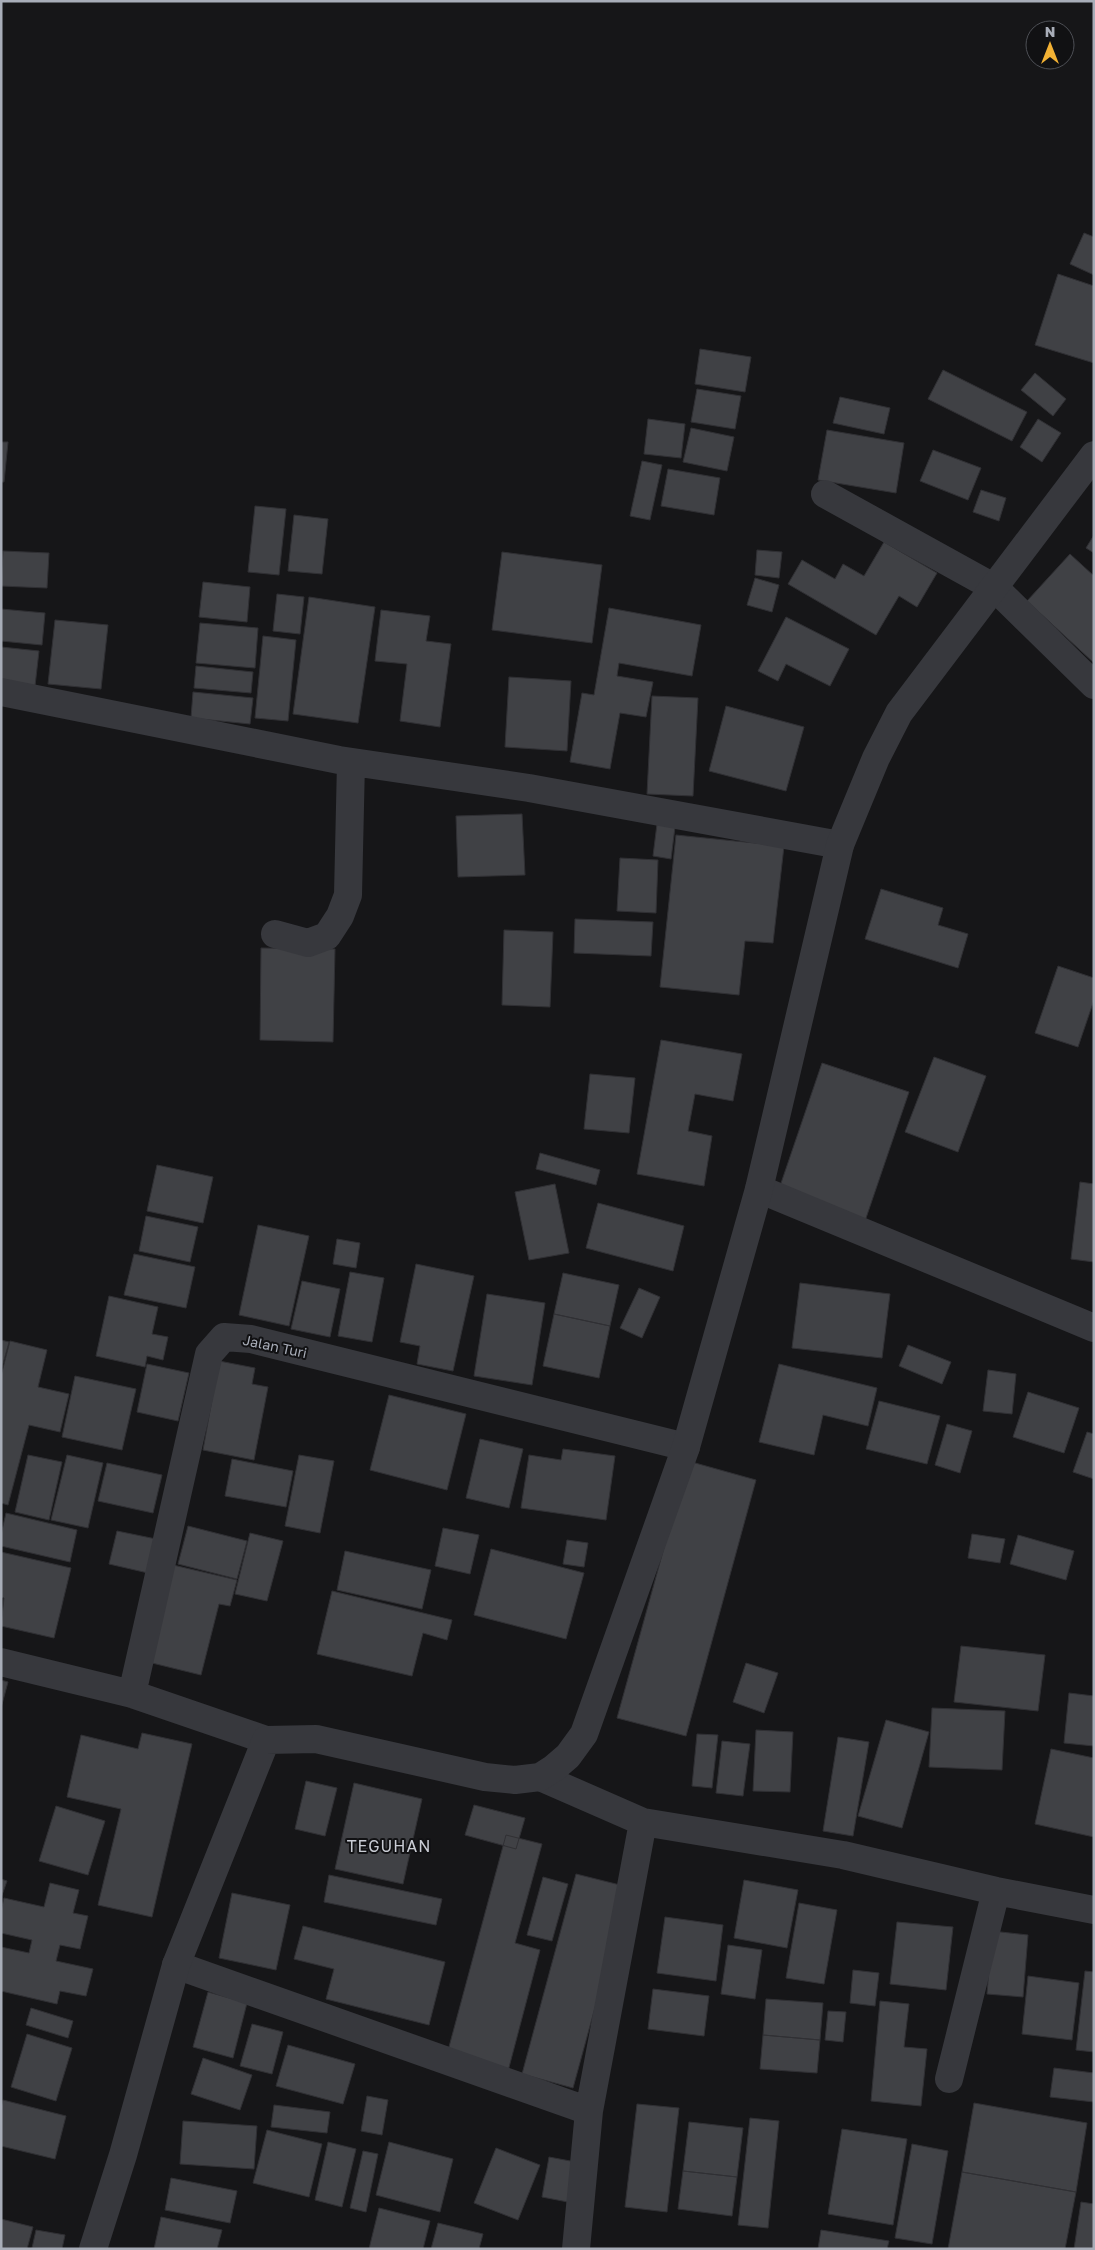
<svg xmlns="http://www.w3.org/2000/svg" width="1095" height="2250" viewBox="0 0 1095 2250" font-family="'Golos Text',sans-serif">
<style>
.building{fill:#404145;stroke:#303034}
.lines{fill:none;stroke-linecap:round;stroke-linejoin:round}
.minor{stroke:#37383d;stroke-width:28}
.tertiary{stroke:#37383d;stroke-width:28}
.labels{text-anchor:middle;dominant-baseline:central;stroke-width:4;stroke-linejoin:round;paint-order:stroke}
.street-label{font-size:14px;fill:#a8adb8;stroke:#111113}
.quarter-label{font-size:16px;letter-spacing:1px;fill:#c9ccd4;stroke:#111113}
</style>
<rect width="100%" height="100%" fill="#161618"/>
<!-- building -->
<path class="building" d="M1084,233l10,4v38l-24,-11z
M1058,274l36,12v77l-59,-18z
M700,349l51,8 -6,35 -50,-8z
M943,370l84,42 -15,29 -84,-42z
M1035,373l31,26 -13,17 -32,-26z
M697,389l44,7 -6,33 -44,-7z
M840,397l50,11 -6,26 -51,-11z
M648,419l37,5 -4,34 -37,-4z
M1038,419l23,14 -19,29 -22,-15z
M691,428l43,9 -7,34 -44,-9z
M827,430l77,13 -8,50 -78,-13z
M1,442h7l-4,40h-3z
M933,450l48,18 -13,32 -48,-19z
M642,461l20,4 -12,55 -20,-4z
M668,469l52,9 -6,37 -53,-9z
M981,490l25,8 -7,23 -26,-9z
M255,506l31,3 -7,66 -31,-3z
M294,515l34,4 -6,55 -34,-3z
M1094,535v18l-8,-5z
M884,542l53,31 -20,34 -18,-11 -23,39 -88,-51 14,-24 33,19 8,-15 21,12z
M757,550l25,2 -3,26 -24,-3z
M3,551l46,2 -2,35 -46,-2z
M502,552l100,13 -10,78 -100,-13z
M1070,554l24,22v87l-67,-62z
M755,578l24,7 -7,27 -25,-7z
M203,582l47,5 -3,35 -48,-5z
M277,594l27,3 -4,37 -27,-3z
M309,597l66,10 -17,116 -65,-9z
M609,608l92,17 -9,51 -73,-13 -2,13 36,6 -7,35 -26,-4 -10,56 -40,-7 12,-69 12,2z
M1,609l44,4 -3,32 -41,-4z
M381,610l49,6 -4,25 25,3 -11,83 -40,-6 7,-57 -32,-3z
M786,617l63,32 -19,37 -44,-22 -8,17 -20,-10z
M55,620l53,5 -7,64 -53,-5z
M200,623l58,5 -3,40 -59,-5z
M263,636l33,4 -8,81 -33,-3z
M1,647l38,4 -4,35 -34,-4z
M196,666l57,6 -2,21 -57,-5z
M509,677l62,4 -4,70 -62,-4z
M193,692l60,6 -3,26 -59,-6z
M652,696l46,2 -5,98 -46,-2z
M726,706l78,21 -18,64 -77,-20z
M522,814l3,61 -67,2 -2,-61z
M657,824l18,3 -4,32 -18,-3z
M676,835l108,11 -11,97 -28,-2 -6,54 -79,-8z
M620,858l38,2 -2,53 -39,-2z
M881,889l62,19 -5,17 30,9 -10,34 -93,-29z
M575,919l78,3 -2,34 -77,-3z
M504,930l49,2 -3,75 -48,-2z
M261,948l74,1 -2,93 -73,-2z
M1058,966l36,12v22l-16,47 -43,-14z
M661,1040l81,14 -9,47 -38,-7 -7,37 24,5 -8,50 -67,-12z
M934,1057l52,19 -28,76 -53,-20z
M822,1063l87,29 -44,129 -87,-29z
M590,1074l45,4 -6,55 -45,-4z
M540,1153l60,17 -4,15 -60,-16z
M157,1165l56,12 -10,46 -56,-12z
M1080,1182l14,2v78l-23,-3z
M555,1184l14,69 -40,7 -14,-68z
M598,1203l86,23 -11,45 -87,-23z
M146,1216l52,11 -8,35 -51,-11z
M258,1225l51,11 -20,90 -50,-11z
M337,1239l23,4 -4,25 -23,-4z
M134,1254l61,13 -9,41 -62,-13z
M416,1264l58,12 -21,95 -36,-7 3,-18 -20,-4z
M350,1272l34,6 -12,64 -34,-6z
M563,1273l56,12 -9,41 -56,-12z
M302,1281l38,8 -10,48 -39,-8z
M800,1283l90,11 -8,64 -90,-10z
M639,1288l21,9 -18,41 -22,-10z
M487,1294l58,9 -13,82 -58,-9z
M109,1296l49,11 -6,27 16,3 -5,23 -16,-4 -2,11 -49,-11z
M554,1314l56,12 -11,52 -56,-12z
M1,1340l8,2 -8,29z
M10,1341l37,9 -9,37 31,7 -9,38 -31,-7 -21,80 -7,-2v-127z
M908,1345l43,17 -9,22 -43,-18z
M219,1361l36,7 -3,16 16,3 -14,73 -51,-10z
M147,1364l42,9 -11,48 -41,-9z
M779,1364l98,24 -9,38 -45,-11 -9,40 -55,-13z
M988,1370l28,4 -4,40 -29,-3z
M75,1376l61,13 -14,61 -60,-13z
M1028,1392l51,16 -15,45 -51,-16z
M389,1395l77,19 -19,76 -77,-20z
M879,1401l61,15 -13,48 -61,-15z
M947,1424l25,7 -12,42 -25,-8z
M1087,1432l7,2v45l-21,-7z
M480,1439l43,10 -14,59 -43,-10z
M563,1449l52,7 -9,64 -85,-12 8,-53 32,5z
M28,1455l34,7 -13,58 -34,-8z
M67,1455l36,8 -15,65 -37,-8z
M299,1455l35,6 -14,72 -35,-7z
M232,1459l61,12 -7,36 -61,-11z
M688,1461l68,19 -70,256 -69,-18z
M107,1463l55,12 -9,38 -55,-12z
M6,1513l71,17 -7,32 -69,-16v-11z
M188,1526l59,15 -10,38 -59,-15z
M443,1528l36,7 -9,39 -35,-8z
M117,1531l39,8 -8,34 -39,-9z
M250,1533l33,8 -16,60 -32,-7z
M972,1534l33,5 -5,24 -32,-5z
M1018,1535l56,16 -8,29 -56,-16z
M567,1540l21,3 -4,24 -21,-3z
M491,1549l93,24 -18,66 -92,-24z
M345,1551l86,19 -9,39 -85,-19z
M1,1552l70,16 -17,70 -53,-12 3,-28 -3,-1z
M173,1565l64,15 -7,26 -11,-2 -18,71 -53,-13z
M332,1591l120,29 -5,20 -24,-7 -11,43 -95,-22z
M961,1646l84,9 -7,56 -84,-9z
M746,1663l32,10 -14,40 -31,-11z
M1,1680l7,2 -7,26z
M1069,1693l25,3v50l-30,-3z
M932,1708l73,3 -3,59 -73,-3z
M886,1720l43,12 -27,96 -44,-12z
M756,1730l37,2 -3,60 -37,-1z
M142,1733l50,11 -40,173 -54,-12 23,-96 -54,-12 14,-62 57,14z
M697,1734l21,1 -6,53 -20,-2z
M838,1737l31,5 -16,94 -30,-5z
M722,1741l28,3 -7,52 -27,-3z
M1051,1749l43,9v79l-59,-13z
M306,1781l31,7 -12,48 -30,-7z
M354,1783l68,16 -19,85 -68,-15z
M474,1805l51,13 -9,31 -51,-14z
M56,1806l49,15 -17,54 -49,-14z
M506,1835l36,9 -27,99 25,7 -33,125 -61,-17z
M576,1874l52,13 -55,201 -51,-14z
M329,1875l113,24 -6,26 -112,-23z
M543,1877l25,7 -16,57 -25,-6z
M1,1879l6,2 -6,17z
M744,1880l54,10 -11,58 -53,-10z
M50,1883l29,7 -6,23 15,3 -8,33 -20,-4 -4,16 37,8 -7,27 -26,-5 -3,13 -56,-13v-44l28,6 3,-13 -31,-7v-22l3,-13 40,9z
M232,1893l58,12 -14,65 -57,-12z
M799,1903l38,7 -13,74 -38,-6z
M665,1917l58,8 -7,56 -59,-8z
M897,1922l56,5 -7,63 -56,-6z
M303,1926l142,36 -16,63 -103,-26 8,-30 -40,-10z
M992,1931l36,4 -5,62 -36,-3z
M728,1945l34,5 -7,49 -34,-5z
M853,1970l26,3 -4,33 -25,-3z
M1085,1971l9,1v80l-18,-2z
M1028,1976l51,7 -7,57 -50,-6z
M653,1989l56,7 -5,40 -56,-7z
M208,1992l39,11 -14,55 -40,-11z
M766,1999l57,4 -3,37 -57,-5z
M880,2001l29,3 -5,43 23,2 -6,57 -50,-5z
M31,2008l42,13 -5,17 -42,-13z
M828,2011l18,1 -3,30 -18,-2z
M252,2024l31,8 -11,42 -32,-8z
M27,2034l45,14 -16,53 -45,-14z
M763,2035l57,5 -3,33 -57,-4z
M288,2045l67,19 -12,40 -67,-18z
M203,2058l49,17 -12,35 -49,-16z
M1054,2068l40,5v29l-44,-5z
M367,2096l21,4 -6,35 -21,-4z
M3,2100l63,16 -11,43 -54,-13v-38z
M974,2103l113,20 -11,69 -114,-20z
M637,2104l42,4 -12,104 -42,-5z
M274,2105l56,7 -3,21 -56,-6z
M750,2118l29,3 -11,107 -30,-3z
M183,2121l74,5 -3,43 -74,-5z
M689,2122l54,6 -6,49 -54,-6z
M842,2129l65,10 -14,86 -65,-11z
M267,2130l55,14 -13,53 -56,-14z
M328,2142l28,7 -14,58 -27,-7z
M389,2142l64,17 -13,53 -64,-17z
M912,2144l36,7 -16,93 -37,-6z
M496,2148l44,17 -22,55 -44,-17z
M363,2151l15,3 -12,58 -16,-4z
M549,2157l32,6 -8,40 -31,-6z
M683,2171l54,6 -5,39 -54,-7z
M962,2172l114,20 -11,57h-117z
M171,2178l66,13 -7,32 -65,-13z
M1081,2202l13,2v45h-20z
M379,2208l51,13 -7,28h-54z
M161,2217l61,13 -5,19h-63z
M1,2219l32,8 -6,22h-26z
M438,2223l45,11 -4,15h-48z
M36,2230l29,5 -3,14 -30,-1z
M821,2230l68,11 -2,8h-69z"/>
<g class="lines">
<!-- minor -->
<path class="minor" d="M825,494l170,94 99,97
M1,692l338,68 190,28 311,57
M275,934l33,9 19,-7 13,-20 8,-21 3,-133
M759,1189l335,139
M1,1662l131,32 134,46
M132,1694l77,-340 15,-17 27,2 435,108
M540,1777l103,45 200,33 153,36 98,19
M176,1965l413,146
M949,2079l47,-188
M576,2249l13,-138 54,-289"/>
<!-- tertiary -->
<path class="tertiary" d="M93,2249l30,-94 53,-190 90,-225 50,-1 169,38 30,3 25,-3 14,-9 14,-12 16,-22 102,-287 73,-258 81,-344 36,-87 23,-45 195,-258"/>
</g>
<g class="labels">
<!-- street labels -->
<g class="street-label">
<text transform="translate(275 1346) rotate(12)">Jalan Turi</text>
</g>
<!-- quarter labels -->
<g class="quarter-label">
<text x="389" y="1846">TEGUHAN</text>
</g>
</g>
<!-- border -->
<rect width="1095" height="2250" fill="none" stroke="#a8adb8" stroke-width="5"/>
<!-- north arrow -->
<g transform="translate(1050 45)"><circle r="24" fill="#111113" stroke="#4d4f55"/>
<path d="M0-4L9 19L0 12L-9 19Z" fill="#f2b134"/>
<text y="-8" font-size="14" font-weight="bold" text-anchor="middle" fill="#a8adb8">N</text>
</g>
</svg>
